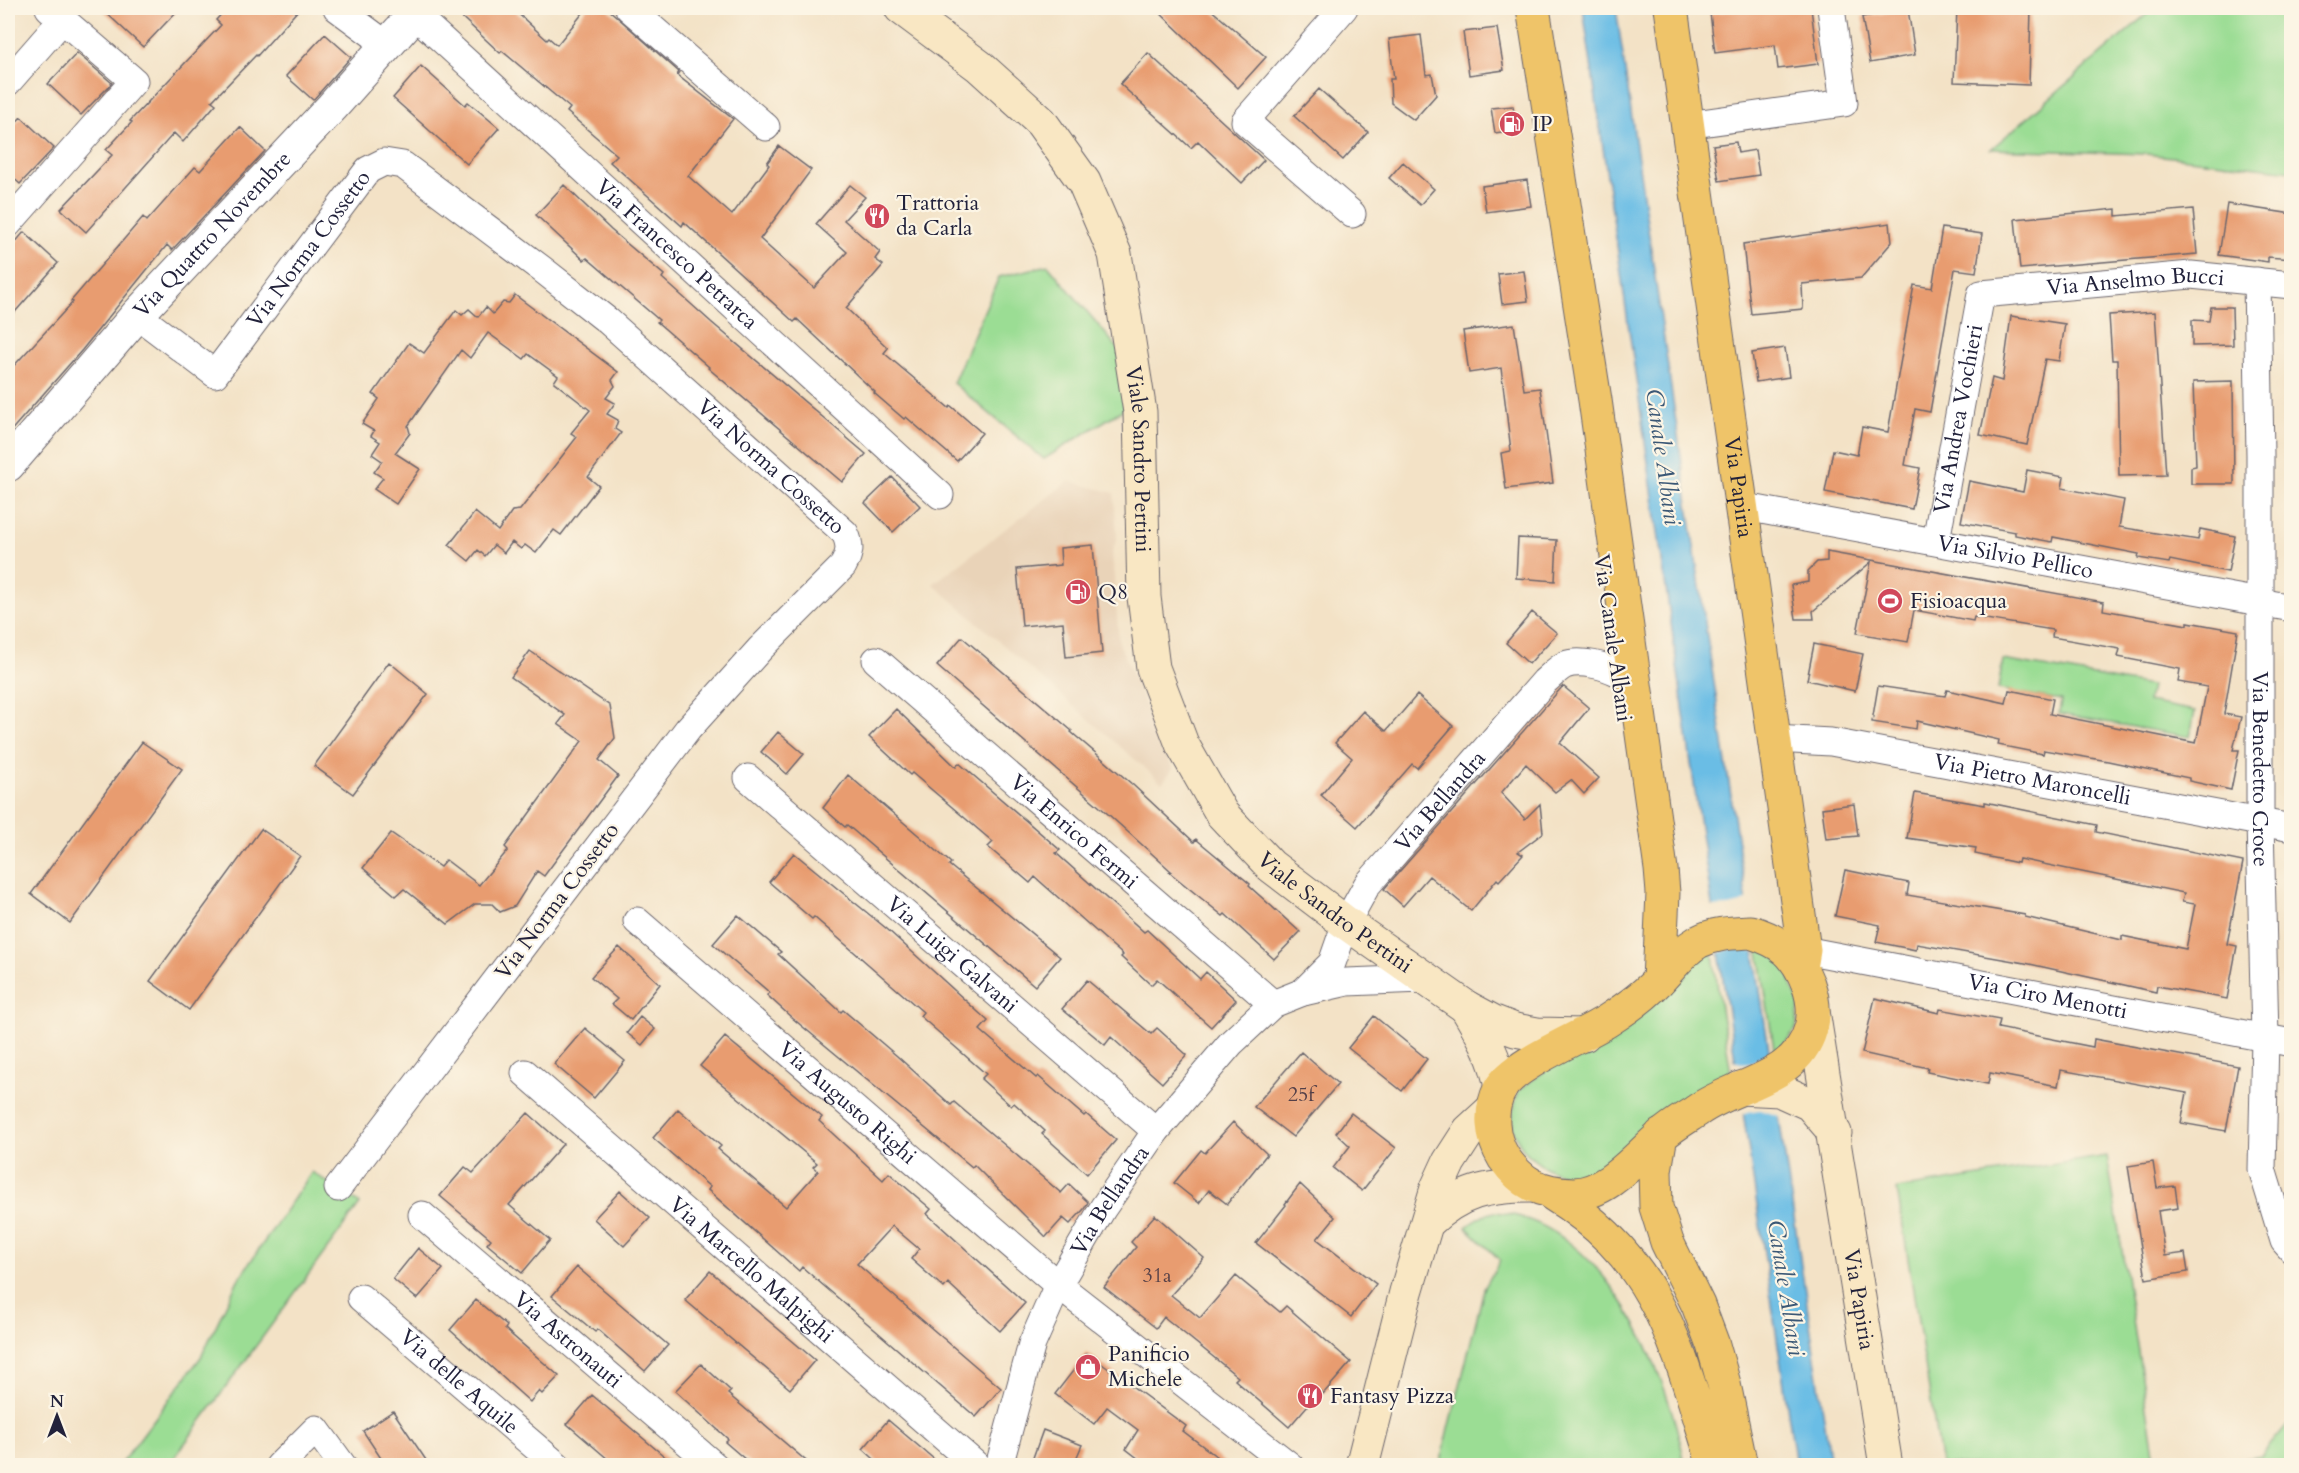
<svg xmlns="http://www.w3.org/2000/svg" width="2299" height="1473" viewBox="0 0 2299 1473" font-family="Cardo,serif">
<style>
.built{fill:#e9d3b8}
.green{fill:#9bdd94;stroke:#5e8068;stroke-width:1.5}
.water{fill:#6abde5;stroke:#467090;stroke-width:1.5}
.pier{fill:#f3e2c6}
.building{fill:#e89c6f}
.lines{fill:none;stroke-linecap:round;stroke-linejoin:round}
.minor-casing{stroke:#6b656c;stroke-width:29}
.tertiary-casing{stroke:#6b656c;stroke-width:35}
.secondary-casing{stroke:#6b656c;stroke-width:35}
.primary-casing{stroke:#6b656c;stroke-width:35}
.trunk-casing{stroke:#6b656c;stroke-width:35}
.minor{stroke:#fff;stroke-width:27}
.tertiary{stroke:#fff;stroke-width:33}
.secondary{stroke:#f9e7c3;stroke-width:33}
.primary{stroke:#efc469;stroke-width:33}
.trunk{stroke:#efc469;stroke-width:33}
.labels{text-anchor:middle;dominant-baseline:central;stroke-width:4.5;stroke-linejoin:round;paint-order:stroke}
.number-label{font-size:20px;fill:#544048}
.poi-label{font-size:22px;fill:#22223b;stroke:#fcf5e5;text-anchor:start}
.street-label{font-size:22px;fill:#22223b;stroke:#fcf5e5}
.water-label{font-size:24px;font-style:italic;fill:#3b5876;stroke:#fcf5e5}
</style>
<rect width="100%" height="100%" fill="#fcf5e5"/>
<filter id="ink" filterUnits="userSpaceOnUse"><feTurbulence type="fractalNoise" baseFrequency=".0167" numOctaves="2"/><feDisplacementMap in="SourceGraphic" scale="12" xChannelSelector="R" yChannelSelector="G"/><feConvolveMatrix kernelMatrix="1 2 1 2 8 2 1 2 1" color-interpolation-filters="sRGB"/></filter>
<filter id="wash" filterUnits="userSpaceOnUse"><feTurbulence type="fractalNoise" baseFrequency=".008" numOctaves="4" result="noise"/><feDisplacementMap in="SourceGraphic" scale="24" xChannelSelector="R" yChannelSelector="G"/><feGaussianBlur stdDeviation="1.35" result="paint"/><feColorMatrix in="noise" values="0 0 0 0 0 0 0 0 0 0 0 0 0 0 0 0 0 1.4 0 .05"/><feComposite in="paint" operator="in"/></filter>
<g filter="url(#wash)">
<rect width="100%" height="100%" fill="#f3e2c6"/>
<!-- built -->
<path class="built" d="M1069,481l45,12 3,46 -5,12 7,92 54,126 -11,14 -229,-199z"/>
<!-- green -->
<path class="green" d="M2154,8h137v163l-145,-17 -155,-5z
M1048,265l73,87 3,57 -80,50 -91,-76 46,-106z
M2003,660l148,26 -3,16 47,9 -5,26 -131,-23 2,-14 -63,-11z
M1758,946l26,17 15,42 -3,24 -21,27z
M1712,949l19,125 -21,11 -107,85c-7,2 -16,7 -23,7 -28,0 -57,-19 -66,-46 -4,-14 1,-28 5,-41z
M2107,1156l49,309h-215l-44,-276z
M312,1172l48,32 -191,261 -50,1 82,-109 37,-77z
M1495,1212c111,10 173,159 190,253h-245l44,-176 16,-29 -34,-33 17,-12z
M2287,1425l4,3v37h-84l54,-9z"/>
<!-- water -->
<path class="water" d="M1583,8h33l91,628 124,829h-35l-97,-646z"/>
<!-- pier -->
<path class="pier" d="M1749,898l8,54 -22,-4 -12,3 -7,4 -7,-48 20,-1 12,-3z
M1772,1051l10,66 -22,-7 -13,2 -7,4 -8,-55 10,2 10,-1z"/>
<g id="blocks">
<!-- building -->
<path class="building" d="M101,8h79l-37,39z
M227,8h73l-43,48 -1,-1 -44,46 4,3 -33,38 -9,-9 -88,99 -25,-23 51,-54 -6,-5 26,-28 -2,-1 91,-96 -5,-5z
M452,8h60l35,32 2,-2 8,7 30,-37h20l72,64 -2,3 56,44 -45,57 44,39 37,-50 -2,-2 12,-17 32,24 -51,69 54,49 33,-36 -31,-28 34,-39 15,12 -21,23 36,32 -5,7 8,6 -37,43 42,40 -4,5 65,55 2,-2 31,27 -25,28 -51,-44 -2,2 -30,-26 1,-1 -78,-73 -3,3 -110,-100 -2,4 -72,-64 7,-7 -50,-43 3,-4 -68,-57 -2,2z
M1155,8h54l57,49 -28,31z
M1760,8h51l7,56 -40,5 -3,-24 -60,8 -5,-40z
M1957,8h74l-2,77 -75,-3z
M1908,9l7,46 -45,8 -8,-46z
M1497,28l7,42 -35,5 -6,-43z
M325,34l26,23 -38,43 -27,-24z
M1421,35l5,40 6,-1 4,21 -22,25 -23,-17 -1,-24h4l-5,-40z
M77,53l35,30 -31,32 -33,-31z
M1148,53l116,107 -22,23 -44,-42 -7,7 -71,-64z
M421,66l44,39 3,-3 31,26 -32,36 -74,-66z
M1319,89l49,43 -25,28 -49,-44z
M1513,106l3,24 -21,3 -4,-25z
M21,117l33,31 -34,36 -12,-11v-42z
M240,127l25,24 -93,99 -5,-5 -85,105 -74,84v-62l65,-70 -2,-1 72,-84 4,4 48,-54 5,4z
M1736,142l2,11 17,-3 4,25 -40,6 -6,-36z
M1403,162l31,27 -14,16 -31,-27z
M1527,180l4,26 -45,6 -4,-26z
M564,185l47,45 53,45 -2,3 49,44 155,132 -24,28 -134,-114 1,-1 -52,-45 2,-2 -72,-62 -3,2 -48,-45z
M2227,204l65,10v45l-24,-2v5l-49,-7z
M2116,209v7l77,-7 4,45 -177,15 -5,-50z
M1890,223l2,19 -31,36 -59,6 1,25 -52,5 -8,-70z
M1942,228l40,6 -6,38 -21,-3 -25,143 -15,-3 -10,56 15,3 -8,41 -87,-17 8,-42 24,5 5,-28 26,5 26,-147 18,3z
M24,232l34,31 -50,57v-69z
M1524,271l4,30 -26,3 -4,-30z
M515,295l103,77 -6,8 3,6 -9,12 9,5 -8,11 11,6 -3,9 6,4 -33,44 11,9 -38,49 -7,-5 -18,23 -11,-8 -4,4 -9,-7 -8,11 -10,-8 -9,11 -7,-6 -9,11 -20,-16 26,-33 23,19 14,-20 8,-1 57,-73 -6,-4 19,-23 -36,-28 4,-6 -30,-22 -4,5 -36,-26 -18,25 -9,-8 -53,76 2,7 -15,20 25,16 -24,35 -22,-15 9,-11 -9,-6 8,-11 -10,-7 8,-12 -9,-6 3,-5 -12,-7 17,-25 -6,-5 36,-51 15,10 32,-43 6,5 7,-6 9,8 8,-10 7,7 10,-12 6,1z
M2211,307h21l1,38 -41,1v-26l17,1z
M2155,312l11,163 -47,1 -2,-116h-5l-3,-45z
M2011,316l54,8 -6,37 -14,-2 -18,86 -47,-10 12,-57 10,3z
M1514,324l10,66 16,-2 13,95 -47,6 -5,-36 10,-2 -10,-83 -32,5 -6,-42z
M1785,348l4,29 -33,5 -4,-29z
M2233,381l1,103h-43v-17l5,-1 -3,-84z
M2027,470l37,7 -2,11 62,12 -5,27 79,13 2,-11 35,7 -7,36 -58,-12 -1,3 -31,-5 1,-4 -86,-17 -1,5 -37,-7v-3l-54,-10 8,-41 54,11z
M892,477l28,29 -27,26 -28,-29z
M1518,538l39,2 -2,41 -39,-3z
M1093,545l9,108 -36,4 -3,-35 -41,4 -5,-57 44,-4 -1,-17z
M1827,552l277,50 -1,8 85,15v-3l50,9 -14,83 17,3 -8,33h6l-8,40 -42,-9v-3l-81,-17 -64,-11 -1,4 -45,-9 1,-5 -82,-19 -1,8 -44,-7 6,-36 67,10 2,-6 59,13 3,-13 44,9 -3,15 146,29 11,-56 -29,-5 2,-13 -62,-12 2,-8 -68,-12 1,-7 -79,-13 -1,4 -59,-11 -6,32 -51,-9 14,-71 -58,49 1,8h-18l-5,-34 17,-3v-11l9,-9 10,-1z
M1532,612l25,21 -28,31 -23,-21z
M962,637l110,94 -1,1 62,53 61,57 2,-3 54,45 -1,2 51,46 -26,27 -49,-45 -2,2 -54,-44 2,-1 -63,-57 -171,-148z
M1814,644l49,10 -8,37 -48,-11z
M530,651l80,55 5,32 -16,22 19,16 -74,100 -7,-5 -22,35 -15,6 -8,-8h-17l-27,20 -44,-35 -8,7 -33,-28 28,-35 49,34 6,-7 33,25 29,-35 -3,-3 77,-106 -24,-17 7,-9 -54,-38z
M389,662l39,32 -75,100 -39,-28z
M1563,686l26,22 -29,35 39,35 -15,16 -13,-14 -16,12 -29,-28 -25,29 24,26 15,-15 3,29 -25,19 5,3 -24,26 -2,-2 -26,32 -42,-35 -26,30 -19,-17z
M1417,695l36,31 -36,42 -5,-4 -55,63 -36,-32 31,-37 -17,-15 28,-32 23,20z
M896,709l60,58 3,-4 101,87 -4,3 88,79 3,-2 53,49 6,-7 30,28 -25,27 -54,-48 -6,6 -30,-28 2,-2 -88,-78 -5,6 -42,-36 5,-5 -81,-69 -2,2 -41,-38z
M778,732l26,22 -17,20 -26,-22z
M142,742l40,27 -112,154 -39,-29z
M848,775l103,88 -2,2 111,92 -25,29 -188,-161 -2,2 -22,-19z
M1915,793l70,12v-3l112,23 -1,7 147,30 -16,82 10,2 -10,53 -70,-13 -1,6 -131,-29 -108,-19 -1,6 -40,-8 4,-17 -45,-9 10,-46 64,13 -2,12 118,20v2l97,23v-4l64,13 9,-45 -13,-2 2,-9 -165,-34 -1,4 -43,-9 1,-6 -69,-10z
M1854,804l4,32 -32,3 -4,-31z
M261,829l39,27 -111,154 -39,-29z
M794,853l93,76 101,92 -8,9 56,48 2,-2 46,40 2,-2 30,26 -29,34 -45,-40 3,-3 -31,-28 -3,3 -30,-27 5,-5 -66,-58 3,-4 -109,-95 -2,2 -43,-37z
M738,915l43,37 -3,2 63,58 2,-2 54,46 54,49 3,-3 107,91 8,-9 19,18 -4,7 -14,15 -7,-6 -17,19 -72,-72 -2,2 -181,-150 -24,-22 3,-2 -57,-49z
M619,947l41,37 -29,36 -19,-16 5,-5 -26,-22z
M1087,980l64,54 6,-6 30,27 -25,28 -51,-46 -6,8 -43,-36z
M1875,998l64,15 1,-4 60,11 -2,8 95,19 1,-8 144,27 -12,65 -45,-8 6,-30 -126,-23 -3,16 -68,-13 -2,11 -61,-12 1,-4 -66,-15z
M1374,1016l53,43 -25,32 -54,-43z
M640,1017l15,12 -13,16 -15,-12z
M585,1028l40,33 -31,37 -40,-34z
M725,1037l97,80 -3,4 64,59 6,-7 42,36 -4,5 98,89 -25,28 -52,-48 -4,5 -33,-29 8,-10 -27,-23 -35,38 144,124 -25,29 -174,-150 -3,4 -91,-81 2,-3 -57,-49 25,-29 43,37 -3,3 68,58 32,-36 -5,-4 4,-4 -117,-97z
M1301,1052l37,32 -45,53 -39,-30z
M528,1113l35,31 -54,61 41,35 -28,33 -35,-29 4,-5 -51,-43 25,-29 8,6z
M1351,1113l45,35 -34,43 -29,-23 17,-22 -14,-13z
M1233,1122l34,32 -40,50 -18,-14 -10,13 -25,-20 27,-33 4,3z
M2153,1162l4,26 18,-2 3,22 -20,3 7,45 20,-3 3,19 -42,7 -18,-113z
M1300,1184l35,33 -18,22 59,45 -25,33 -95,-74 30,-38 -1,-1z
M620,1191l30,27 -26,28 -30,-27z
M1155,1215l49,43 -33,37 29,23 36,-42 44,36 6,-6 65,56 -28,32 -3,-3 -31,36 -54,-47 3,-3 -74,-60 -8,11 -52,-41 32,-40 -5,-5z
M418,1248l25,21 -26,30 -24,-20z
M577,1267l91,78 -23,26 -48,-42 -2,3 -43,-36z
M710,1271l105,89 -25,29 -105,-89z
M476,1300l31,26 -2,3 54,47 -17,18 -3,-3 -9,11 -80,-72z
M1087,1353l99,73 -3,5 46,35h-81l-22,-17 12,-19 -31,-23 -13,17 -39,-30z
M701,1364l30,27 -3,3 84,72h-59l-28,-24 3,-3 -53,-48z
M592,1395l59,50 25,21h-60l-49,-42z
M393,1411l37,55h-44l-23,-35z
M888,1420l54,46h-60l-19,-17z
M1043,1430l39,15 -9,21h-43z"/>
</g>
</g>
<g filter="url(#ink)">
<use href="#blocks" fill-opacity="0" stroke="#6b656c" stroke-width="1.5"/>
<g class="lines">
<!-- minor casing -->
<g class="minor-casing">
<g id="minor">
<path d="M337,8l50,37"/>
<path d="M629,8l137,119"/>
<path d="M1344,8l-99,113 107,93"/>
<path id="s1" d="M414,14l526,481"/>
<path d="M8,82l55,-63"/>
<path d="M1687,125l157,-22 -13,-95"/>
<path d="M8,224l126,-143 -85,-73"/>
<path id="s2" d="M2257,281l3,174v367l5,216 -3,131 22,72 8,9"/>
<path id="s3" d="M137,315l78,59 153,-204 16,-8 19,3 140,105 65,51 237,212c6,13 5,20 -2,33l-83,83 -72,80 -350,459"/>
<path id="s4" d="M1740,506l552,102"/>
<path id="s5" d="M1936,541l45,-247 210,-19 101,10"/>
<path id="s6" d="M876,660l397,344"/>
<path id="s7" d="M1774,739l57,3 461,86"/>
<path id="s8" d="M748,778l408,353"/>
<path id="s9" d="M637,921l421,364 232,181"/>
<path id="s10" d="M1804,950l488,93"/>
<path id="s11" d="M1303,992l29,-29 14,-40 21,-38 178,-204c6,-5 13,-13 20,-16 15,-6 40,1 54,8"/>
<path id="s12" d="M525,1073l452,393"/>
<path id="s13" d="M422,1215l293,251"/>
<path id="s14" d="M361,1298l197,168"/>
<path d="M279,1466l37,-37 27,37"/>
<path id="s15" d="M999,1466l33,-122 26,-59 45,-77 53,-77 75,-88 42,-39 30,-12 44,-10 76,-3"/>
</g>
</g>
<!-- tertiary casing -->
<g class="tertiary-casing">
<g id="tertiary">
<path id="s16" d="M8,465l129,-150 195,-208 88,-99"/>
</g>
</g>
<!-- secondary casing -->
<g class="secondary-casing">
<g id="secondary">
<path id="s17" d="M901,8l78,58 62,56 43,60 31,72 25,158 4,185 9,71 29,76 40,70 49,52 75,57 120,84 26,14 23,9 22,4 47,1"/>
<path d="M1466,1007c16,27 30,50 35,81"/>
<path id="s18" d="M1814,1017l72,449"/>
<path d="M1740,1088l39,2 31,14 25,29"/>
<path d="M1428,1222c33,-31 59,-36 103,-36"/>
<path d="M1362,1466l44,-174 31,-104 12,-26 20,-31 24,-22"/>
</g>
</g>
<!-- primary casing -->
<g class="primary-casing">
<g id="primary">
<path d="M1533,8l62,392 66,469 2,24 -4,87"/>
<path id="s19" d="M1671,8l133,942 -3,18"/>
<path d="M1751,932c31,10 45,21 57,52 5,14 7,30 3,44 -14,52 -75,55 -113,82 -12,8 -26,16 -37,26 -24,20 -54,59 -89,58 -32,-2 -49,-9 -68,-36 -13,-21 -15,-47 -4,-69 14,-26 83,-52 110,-70 17,-11 35,-24 49,-39 13,-13 23,-29 39,-38 17,-9 34,-9 53,-10z"/>
</g>
</g>
<!-- trunk casing -->
<g class="trunk-casing">
<path id="trunk" d="M1661,1135l-6,35 1,37 11,35 31,63 15,40 11,39 17,82
M1551,1193c106,65 124,146 159,258l2,15"/>
</g>
<!-- minor -->
<use href="#minor" class="minor"/>
<!-- tertiary -->
<use href="#tertiary" class="tertiary"/>
<!-- secondary -->
<use href="#secondary" class="secondary"/>
<!-- primary -->
<use href="#primary" class="primary"/>
<!-- trunk -->
<use href="#trunk" class="trunk"/>
</g>
</g>
<!-- icons -->
<defs>
<g id="fuel-disc" transform="scale(1.35)"><circle r="9.5" fill="#d1495b" stroke="#fcf5e5"/><path d="M-5.5-6h7V0h2V4h1.3V-2.5L3-4.5l.8-.8L6-3V5H2.5V1h-1V6h-7ZM-4.2-4.7v3.2H.2V-4.7Z" fill="#fff"/></g>
<g id="restaurant-disc" transform="scale(1.35)"><circle r="9.5" fill="#d1495b" stroke="#fcf5e5"/><path d="M-5-6h1v4h1v-4h1v4h1v-4h1v5L-1.5 .5V6h-2V.5L-5-1ZM5-6V6H3V1.5H1.5Q1.5-4 5-6Z" fill="#fff"/></g>
<g id="stadium-disc" transform="scale(1.35)"><circle r="9.5" fill="#d1495b" stroke="#fcf5e5"/><path d="M0-5a6.5 5 0 1 0 0 10a6.5 5 0 1 0 0-10ZM-3.5-1.8h7v3.6h-7Z" fill="#fff"/></g>
<g id="shop-disc" transform="scale(1.35)"><circle r="9.5" fill="#d1495b" stroke="#fcf5e5"/><path d="M-5-2.5h2.3a2.7 3.5 0 0 1 5.4 0H5L5.5 6h-11ZM-1.5-2.5h3a1.5 2.3 0 0 0-3 0Z" fill="#fff"/></g>
</defs>
<g fill-rule="evenodd">
<use href="#fuel-disc" x="1512" y="124"/>
<use href="#restaurant-disc" x="877" y="216"/>
<use href="#fuel-disc" x="1078" y="592"/>
<use href="#stadium-disc" x="1890" y="601"/>
<use href="#shop-disc" x="1088" y="1367"/>
<use href="#restaurant-disc" x="1310" y="1396"/>
</g>
<g class="labels">
<!-- number labels -->
<g class="number-label">
<text x="1301" y="1094">25f</text>
<text x="1157" y="1275">31a</text>
</g>
<!-- poi labels -->
<g class="poi-label">
<text x="1532" y="124">IP</text>
<text x="896" y="203">Trattoria<tspan x="896" dy="25">da Carla</tspan></text>
<text x="1098" y="592">Q8</text>
<text x="1910" y="601">Fisioacqua</text>
<text x="1108" y="1354">Panificio<tspan x="1108" dy="25">Michele</tspan></text>
<text x="1330" y="1396">Fantasy Pizza</text>
</g>
<!-- street labels -->
<g class="street-label">
<text stroke="none"><textPath href="#s16" startOffset="308">Via Quattro Novembre</textPath></text>
<text stroke="none"><textPath href="#s3" startOffset="254">Via Norma Cossetto</textPath></text>
<text stroke="none"><textPath href="#s1" startOffset="356">Via Francesco Petrarca</textPath></text>
<text stroke="none"><textPath href="#s5" startOffset="406">Via Anselmo Bucci</textPath></text>
<text stroke="none"><textPath href="#s5" startOffset="124">Via Andrea Vochieri</textPath></text>
<text stroke="none"><textPath href="#s17" startOffset="540">Viale Sandro Pertini</textPath></text>
<text stroke="none"><textPath href="#s3" startOffset="866">Via Norma Cossetto</textPath></text>
<text stroke="none"><textPath href="#s19" startOffset="484">Via Papiria</textPath></text>
<text stroke="none"><textPath href="#s4" startOffset="280">Via Silvio Pellico</textPath></text>
<text transform="translate(1613 638) rotate(82)">Via Canale Albani</text>
<text stroke="none"><textPath href="#s2" startOffset="488">Via Benedetto Croce</textPath></text>
<text stroke="none"><textPath href="#s7" startOffset="262">Via Pietro Maroncelli</textPath></text>
<text stroke="none"><textPath href="#s11" startOffset="238">Via Bellandra</textPath></text>
<text stroke="none"><textPath href="#s6" startOffset="262">Via Enrico Fermi</textPath></text>
<text transform="translate(557 901) rotate(-53)">Via Norma Cossetto</text>
<text stroke="none"><textPath href="#s17" startOffset="1062">Viale Sandro Pertini</textPath></text>
<text stroke="none"><textPath href="#s8" startOffset="270">Via Luigi Galvani</textPath></text>
<text stroke="none"><textPath href="#s10" startOffset="248">Via Ciro Menotti</textPath></text>
<text stroke="none"><textPath href="#s9" startOffset="278">Via Augusto Righi</textPath></text>
<text stroke="none"><textPath href="#s15" startOffset="290">Via Bellandra</textPath></text>
<text stroke="none"><textPath href="#s12" startOffset="300">Via Marcello Malpighi</textPath></text>
<text stroke="none"><textPath href="#s18" startOffset="286">Via Papiria</textPath></text>
<text stroke="none"><textPath href="#s13" startOffset="192">Via Astronauti</textPath></text>
<text stroke="none"><textPath href="#s14" startOffset="129">Via delle Aquile</textPath></text>
</g>
<!-- water labels -->
<g class="water-label">
<text transform="translate(1663 457) rotate(82)">Canale Albani</text>
<text transform="translate(1786 1288) rotate(81)">Canale Albani</text>
</g>
</g>
<!-- margin -->
<rect width="2299" height="1473" fill="none" stroke="#fcf5e5" stroke-width="30"/>
<!-- north arrow -->
<g transform="translate(57 1416)" stroke="#fcf5e5" stroke-width="4.5" paint-order="stroke">
<path d="M0-4.5L10 22L0 15L-10 22Z" fill="#22223b"/>
<text y="-9" font-size="16" font-weight="bold" text-anchor="middle" fill="#22223b">N</text>
</g>
</svg>
